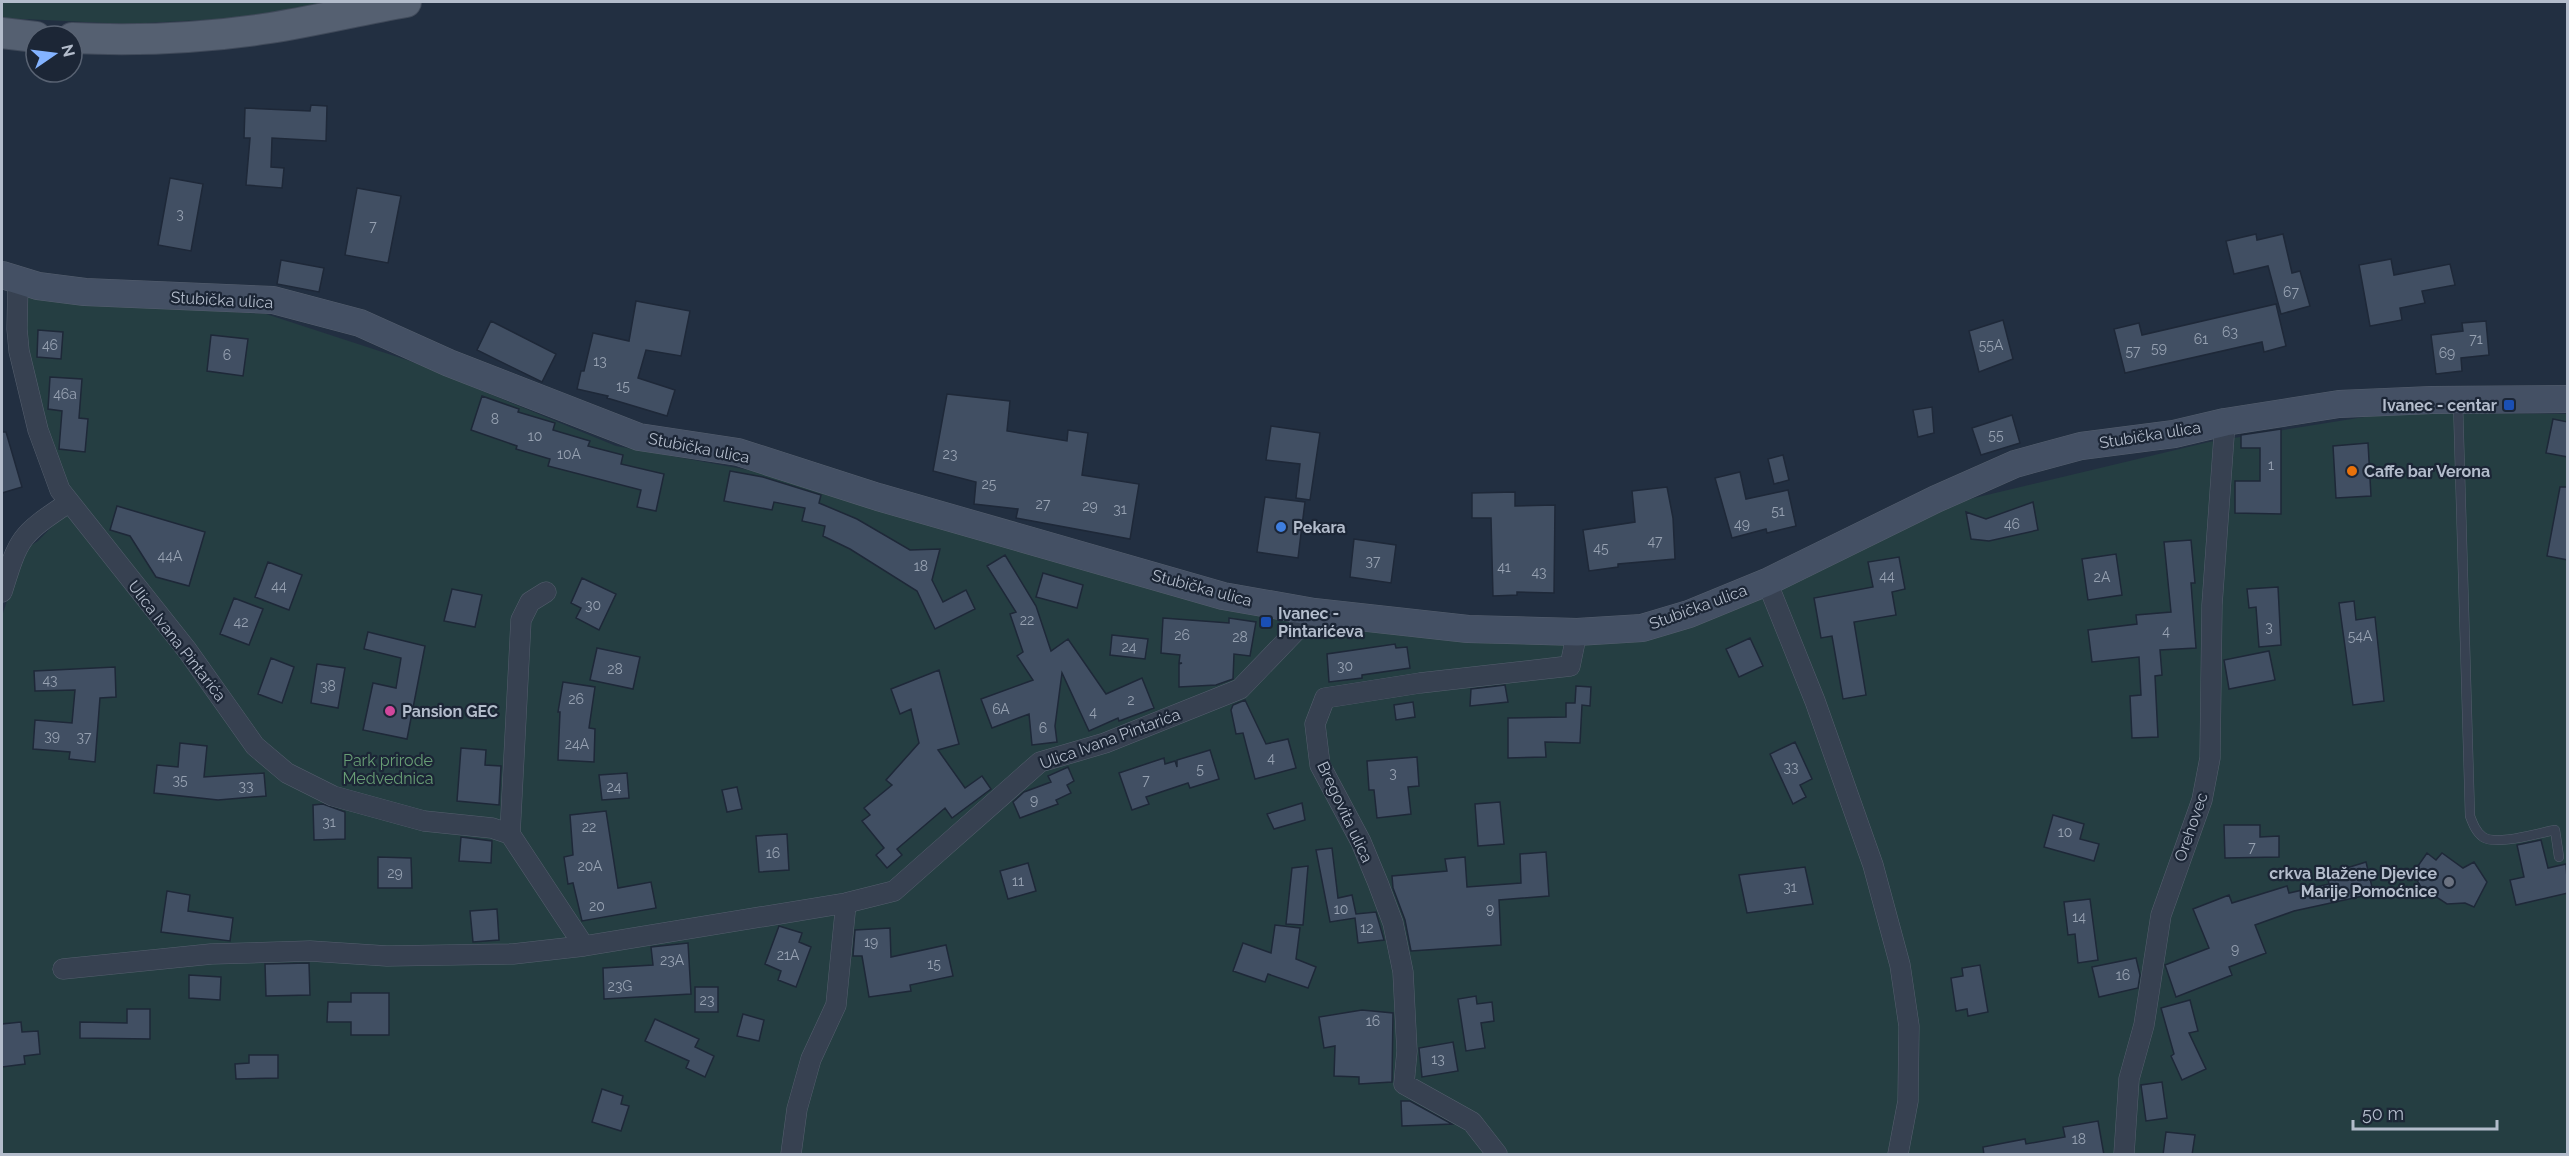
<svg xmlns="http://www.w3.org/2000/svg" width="2569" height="1156" viewBox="0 0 2569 1156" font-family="Raleway,sans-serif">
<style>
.green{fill:#253e42}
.building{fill:#414f63;stroke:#1e2838;stroke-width:1.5}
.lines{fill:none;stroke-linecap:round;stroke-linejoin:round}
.lane-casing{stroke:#555f6e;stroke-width:10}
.street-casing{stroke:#555f6e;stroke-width:21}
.secondary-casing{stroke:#555f6e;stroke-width:28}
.primary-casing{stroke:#404a5a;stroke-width:32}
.lane{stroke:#374151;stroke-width:9}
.street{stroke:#374151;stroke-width:20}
.secondary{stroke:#445064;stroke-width:27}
.primary{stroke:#556071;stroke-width:30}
.transit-dot{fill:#1a4fb4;stroke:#1c2636;stroke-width:2}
.food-dot{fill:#e8710a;stroke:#1c2636;stroke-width:2}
.shop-dot{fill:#3f7fe0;stroke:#1c2636;stroke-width:2}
.hotel-dot{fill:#d1479c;stroke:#1c2636;stroke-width:2}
.worship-dot{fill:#6b7280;stroke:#1c2636;stroke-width:2}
.labels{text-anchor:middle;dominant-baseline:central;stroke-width:4.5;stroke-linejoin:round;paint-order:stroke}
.number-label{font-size:14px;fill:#96a1b1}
.street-label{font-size:16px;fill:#b3bccb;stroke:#1c2636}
.poi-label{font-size:16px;font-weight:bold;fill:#b3bccb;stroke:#1c2636;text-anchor:start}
.park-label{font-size:16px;fill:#689e75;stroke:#1c2636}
</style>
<rect width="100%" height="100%" fill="#222f41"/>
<!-- green -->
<path class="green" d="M2,2h342l-105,16 -112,6 -125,-6z
M27,294l30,7 209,13 144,47 206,85 248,45 325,96 279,42 186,-7 295,-118 260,-62 180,-29 178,1v740h-2565v-538l22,-66 14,-9 36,-37 -20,-38 -29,-126z"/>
<!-- building -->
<path class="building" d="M311,105l16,1 -1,35 -54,-3 -1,29 13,1 -2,20 -36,-3 4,-47h-6l1,-30 65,3z
M170,178l33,6 -12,67 -33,-6z
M357,188l44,8 -13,67 -43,-8z
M2256,234l1,6 26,-6 9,39 8,-2 10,35 -29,8 -13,-48 -34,8 -8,-33z
M2391,259l3,16 56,-11 5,21 -33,6 3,12 -25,5 2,12 -32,6 -11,-61z
M281,260l43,8 -5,24 -42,-8z
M636,301l54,10 -9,45 -35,-6 -8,28 37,12 -8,26 -60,-18 1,-2 -31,-7 4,-18h3l9,-38 36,8z
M2276,304l10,42 -22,6 -2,-10 -137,31 -11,-44 25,-6 3,12z
M2003,320l10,39 -34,13 -10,-41z
M491,321l65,33 -14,28 -65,-32z
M2486,321l3,34 -28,3 1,13 -26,3 -5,-39 32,-4 -1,-8z
M38,330l25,2 -2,27 -24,-2z
M211,335l37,4 -5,37 -36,-5z
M50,377l32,2 -3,39 9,1 -3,33 -26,-3 3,-38 -14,-2z
M947,394l63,7 -3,30 60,10 1,-11 20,3 -6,42 57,9 -9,55 -114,-21 2,-9 -44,-5 2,-22 -43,-11z
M482,396l37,13 -1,3 37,11 -2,7 37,11 -2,5 35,9 -2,9 43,10 -8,37 -19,-4 4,-17 -93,-24 2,-7 -34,-10 1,-3 -46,-16z
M1932,407l2,26 -16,4 -5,-27z
M2012,415l8,28 -39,12 -9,-27z
M2553,419l15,3v35l-22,-4z
M1271,426l49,7 -10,67 -14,-2 4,-34 -34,-4z
M2281,429v85l-46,-1v-32h25v-33h-19v-13z
M2,432h4l16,55 -20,6z
M2368,443l3,53 -35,2 -3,-52z
M1783,455l6,25 -15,4 -6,-25z
M730,471l33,6 58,18 -2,8 38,16 53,31 30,-1 -8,31 11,22 23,-12 9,19 -40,20 -18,-38 -67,-42 -27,-13 2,-10 -23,-5 3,-13 -31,-6 -2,8 -48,-9z
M1740,472l6,27 42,-9 8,36 -29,7 -1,-4 -34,9 -17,-60z
M1667,487l6,31 2,41 -57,5v3l-29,4 -6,-41 52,-8 -3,-31z
M2560,487h8v73l-21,-4z
M1515,492v14l40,-1 -1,88 -37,-1v3l-24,1 -2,-78h-19v-25z
M1265,497l40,5 -7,56 -41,-6z
M2033,502l5,28 -49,11 -18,-2 -5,-27 20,7z
M117,506l88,26 -16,54 -33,-9 -26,-41 -20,-6z
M1354,539l42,6 -5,38 -41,-6z
M2191,540l4,43h-4l5,65 -36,2 2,25 -7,1 3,61 -26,1 -2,-42 11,-1 -2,-38 -47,5 -4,-32 49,-6 -1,-9 35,-3 -7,-70z
M2116,554l6,41 -34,5 -6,-41z
M1005,555l31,51 15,45 17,-12 38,55 36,-16 12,30 -35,13 -1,-3 -29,13 -27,-58 -7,53 2,16 -25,3 -3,-31 -37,14 -11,-29 52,-19 -16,-24 6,-4 -13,-38 6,-2 -29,-46z
M1899,557l6,32 -13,3 4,23 -42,7 12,73 -23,4 -11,-63 -11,2 -7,-40 59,-11 -5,-25z
M268,562l34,13 -13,35 -34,-13z
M1043,573l40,12 -6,23 -41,-11z
M582,578l34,16 -17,36 -23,-12 5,-10 -10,-5z
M2278,587l3,58 -22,2 -3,-40 -7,1 -2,-19z
M452,589l30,6 -7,32 -31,-6z
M234,598l29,11 -14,36 -29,-11z
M2354,601l2,19 19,-3 9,84 -31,4 -14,-102z
M1163,618l66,5v-5l27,4 -6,34 -16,-2 -1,25 -17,6 -37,2v-23l3,-1h-3l1,-8 -19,-2z
M368,632l57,14 -18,93 -44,-9 10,-47 23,5 5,-30 -37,-9z
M1112,635l36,4 -3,20 -35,-4z
M1750,638l13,28 -24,11 -13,-28z
M1395,644l1,4 11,-1 3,21 -48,7v3l-33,4 -2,-28z
M597,648l43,9 -7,32 -43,-9z
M2269,651l6,29 -46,9 -5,-29z
M271,658l23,9 -12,36 -24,-9z
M317,664l28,4 -7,40 -27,-5z
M115,667l1,30 -16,1 -5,64 -26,-3 1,-7 -37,-3 2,-29 37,3 3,-33 -40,1 -1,-20z
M939,670l20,74 -21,6 27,38 17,-12 9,13 -39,29 -7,-10 -48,41 5,6 -15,13 -11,-13 8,-7 -22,-27 8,-6 -6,-7 28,-23 -6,-5 33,-37 -8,-34 -11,5 -9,-25z
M563,682l32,5 -6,41 6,1 -1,33 -36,-2 2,-48h-2z
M1505,685l3,17 -38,4 1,-17z
M1576,686l15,1 -1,19 -8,-1 -2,38 -35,-1 1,15 -38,1v-40l58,-1v-14h9z
M1245,700l21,44 22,-5 8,29 -41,11 -12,-46 -7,1 -5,-24 2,-5z
M1413,702l2,15 -19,3 -2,-15z
M1795,742l17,37 -12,6 6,12 -13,7 -23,-50z
M180,743l27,3 -3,31 60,-4 2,23 -48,4 -64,-7 3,-28 21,2z
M461,748l25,2 -1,15 16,1 -2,39 -42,-4z
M1210,750l9,29 -29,9 -2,-5 -42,14 3,7 -17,6 -13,-37 45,-15 1,6 10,-3 2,6v-7z
M1417,757l2,29 -11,1 3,27 -34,4 -3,-28h-5l-2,-29z
M1068,767l6,14 -7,4 4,8 -15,7 2,4 -38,14 -7,-16 11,-10 27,-10 -3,-6z
M627,773l2,25 -27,2 -3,-25z
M737,787l5,22 -15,3 -5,-22z
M1500,802l4,42 -26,2 -3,-42z
M1302,803l3,17 -31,9 -7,-15z
M323,804l22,8v27l-31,1 -1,-35z
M606,811l12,77 33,-6 5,26 -74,13 -9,-38 -5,1 -4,-27 9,-2 -3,-40z
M2053,815l31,9 -4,15 19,5 -5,17 -50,-14z
M2224,825h36v12l19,-1v21l-54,1z
M787,834l2,36 -30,2 -3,-36z
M461,837l31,4 -1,22 -32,-2z
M2541,840l7,28 18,-4 2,29 -52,12 -6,-25 14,-3 -7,-32z
M1332,848l6,50 14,-3 4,19 20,-2 8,28 -26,3 -3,-25 -25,4 -14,-72z
M1546,852l3,44 -50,4 2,45 -90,6 -6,-31 -12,-32 -1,-12 55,-5 -2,-12 20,-2 2,30 54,-4 -1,-29z
M2427,853l9,7 6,-7 21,15 11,-6 13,20 -13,25 -9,-4 -18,1 -26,-17 -8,-14z
M378,857l33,1 1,30h-34z
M2366,862l6,25 -11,2 2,7 -69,15 -39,14 11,28 -37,14 3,8 -56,22 -11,-32 44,-17 -16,-39 36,-14 3,8 55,-17 2,7 40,-9 -2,-10z
M1028,863l8,28 -28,8 -8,-28z
M1308,866l-5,59 -17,-1 6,-56z
M1805,867l8,37 -66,9 -8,-38z
M167,891l23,4 -2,16 45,7 -3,23 -69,-9z
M2090,899l8,61 -20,3 -3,-29 -7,1 -4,-33z
M497,909l2,31 -26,2 -3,-31z
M1275,925l25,3 -4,31 20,8 -8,21 -40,-14 -3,8 -32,-11 10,-28 28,10z
M779,926l23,7 -3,9 12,5 -15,40 -18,-7 3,-9 -16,-7z
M890,928l1,29 55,-12 7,31 -43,9 1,6 -42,6 -7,-41h-9l2,-26z
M688,943l3,51 -87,5 -1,-31 50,-3 -2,-18z
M2136,958l4,17 -2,13 -39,9 -7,-30z
M309,963l1,32 -44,1 -1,-32z
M1980,965l8,47 -20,4 -1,-7 -11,2 -5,-33 12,-2 -1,-8z
M189,975l32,2 -1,23 -31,-2z
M695,987h23v25h-23z
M351,993h38v42h-38v-13h-24l1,-20h23z
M1476,996l1,8 15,-2 2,19 -13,2 4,25 -19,3 -8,-52z
M2190,1000l8,31 -9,2 17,36 -24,11 -11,-24 3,-2 -13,-46z
M127,1009h23v30l-70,-1v-16l47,1z
M1362,1010l31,3 -1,69 -33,2v-7l-25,-1 1,-30 -11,2 -5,-31z
M743,1014l21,6 -5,21 -22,-5z
M655,1019l44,20 -4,8 19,9 -9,21 -19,-9 3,-7 -44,-20z
M21,1022l1,10 16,-1 2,23 -16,2 1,8 -23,3v-43z
M1453,1042l5,29 -36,6 -3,-29z
M249,1055h29v23l-42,1 -1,-15 14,-1z
M2162,1082l5,36 -21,3 -5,-36z
M602,1089l21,7 -2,8 8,2 -8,25 -29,-9z
M1401,1101h9l42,23 -50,2z
M2098,1121l6,34h-120l-1,-8 42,-8 1,5 39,-7 -2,-10z
M2166,1132l29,3 -3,20h-29z"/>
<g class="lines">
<!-- lane casing -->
<g class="lane-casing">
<path id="lane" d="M2458,402l12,414c3,8 6,16 13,21 13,9 55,-4 72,-7l4,27"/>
</g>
<!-- street casing -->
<g class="street-casing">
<path id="street" d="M18,281l-1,48 2,22 19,79 22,60 127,160 68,96 32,27 46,23 91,25 68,7 18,6 74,112
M1767,582l48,119 58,164 27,100 9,61 -1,75 -10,53
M2,592c17,-55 18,-57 66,-89
M510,834l11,-214 9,-18 16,-10
M63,969l148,-15 99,-3 77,5 126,-2 71,-8 262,-43 48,-12 146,-129 65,-19 135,-54 74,-77
M791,1154l6,-45 14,-50 25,-54 10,-102
M1497,1154l-25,-32 -68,-38 3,-33 -4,-79 -10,-49 -15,-40 -17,-41 -41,-77 -5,-41 10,-26 95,-15 150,-17 7,-34
M2124,1154l5,-75 15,-54 17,-110 41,-115 8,-42 2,-153 13,-183"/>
</g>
<!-- secondary casing -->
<g class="secondary-casing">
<path id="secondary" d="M2,275l36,11 47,6 188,8 87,23 89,40 190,74 99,15 140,45 345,99 91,16 154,17 109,3 65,-4 47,-14 78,-32 169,-83 79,-35 66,-18 93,-12 51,-12 114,-18 93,-4 136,-1"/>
</g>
<!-- primary casing -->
<g class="primary-casing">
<path id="primary" d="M2,33l34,4
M72,38c66,3 133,0 198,-10 45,-7 90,-18 136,-26"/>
</g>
<!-- lane -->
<use href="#lane" class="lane"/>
<!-- street -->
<use href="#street" class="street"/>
<!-- secondary -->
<use href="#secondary" class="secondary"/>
<!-- primary -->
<use href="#primary" class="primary"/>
</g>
<!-- markers -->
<g class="transit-dot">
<rect x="2503" y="399" width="12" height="12" rx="3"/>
<rect x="1260" y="616" width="12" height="12" rx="3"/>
</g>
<circle class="food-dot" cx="2352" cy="471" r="6"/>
<circle class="shop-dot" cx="1281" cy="527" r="6"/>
<circle class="hotel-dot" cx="390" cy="711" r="6"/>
<circle class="worship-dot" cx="2449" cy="882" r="6"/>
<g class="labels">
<!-- number labels -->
<g class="number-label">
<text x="180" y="214">3</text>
<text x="373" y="226">7</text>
<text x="2291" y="292">67</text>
<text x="2230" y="332">63</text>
<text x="2201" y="339">61</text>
<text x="2476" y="339">71</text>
<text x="50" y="345">46</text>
<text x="1991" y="345">55A</text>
<text x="2159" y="348">59</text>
<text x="2133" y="351">57</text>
<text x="2447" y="353">69</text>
<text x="227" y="355">6</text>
<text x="600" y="361">13</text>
<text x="623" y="386">15</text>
<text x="65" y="394">46a</text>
<text x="495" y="419">8</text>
<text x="1996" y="435">55</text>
<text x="535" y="436">10</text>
<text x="569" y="454">10A</text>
<text x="950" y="454">23</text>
<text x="2271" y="465">1</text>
<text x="989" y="484">25</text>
<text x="1043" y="504">27</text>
<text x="1090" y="506">29</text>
<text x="1120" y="509">31</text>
<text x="1778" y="511">51</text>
<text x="1742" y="524">49</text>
<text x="2012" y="524">46</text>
<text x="1655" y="541">47</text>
<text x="1601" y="548">45</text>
<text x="170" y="556">44A</text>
<text x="1373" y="561">37</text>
<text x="921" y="566">18</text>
<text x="1504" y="567">41</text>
<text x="1539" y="572">43</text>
<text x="1887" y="576">44</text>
<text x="2102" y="577">2A</text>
<text x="279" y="586">44</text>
<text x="593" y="605">30</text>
<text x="1027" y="620">22</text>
<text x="241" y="622">42</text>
<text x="2269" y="627">3</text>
<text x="2166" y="631">4</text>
<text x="1182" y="635">26</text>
<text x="2360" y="636">54A</text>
<text x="1240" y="637">28</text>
<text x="1129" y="647">24</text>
<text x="1345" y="666">30</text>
<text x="615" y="669">28</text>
<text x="50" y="680">43</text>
<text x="328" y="686">38</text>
<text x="576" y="699">26</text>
<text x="1131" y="700">2</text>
<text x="1001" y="709">6A</text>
<text x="1093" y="712">4</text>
<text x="1043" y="728">6</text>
<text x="52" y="736">39</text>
<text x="84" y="737">37</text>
<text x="577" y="744">24A</text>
<text x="1271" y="758">4</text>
<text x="1791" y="767">33</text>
<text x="1200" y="769">5</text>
<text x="1393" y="773">3</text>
<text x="180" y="780">35</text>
<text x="1146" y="780">7</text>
<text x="246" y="786">33</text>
<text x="614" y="787">24</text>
<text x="1034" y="800">9</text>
<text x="329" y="822">31</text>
<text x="589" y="827">22</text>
<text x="2065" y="832">10</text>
<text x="2252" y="847">7</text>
<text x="773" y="853">16</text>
<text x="590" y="866">20A</text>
<text x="395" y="873">29</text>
<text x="1018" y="881">11</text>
<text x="1790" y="887">31</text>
<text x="597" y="906">20</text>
<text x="1341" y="909">10</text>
<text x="1490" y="909">9</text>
<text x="2079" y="917">14</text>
<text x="1367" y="928">12</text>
<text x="871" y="942">19</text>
<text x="2235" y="949">9</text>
<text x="788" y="955">21A</text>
<text x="672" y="960">23A</text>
<text x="934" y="964">15</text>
<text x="2123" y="975">16</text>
<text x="620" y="986">23G</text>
<text x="707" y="1000">23</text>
<text x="1373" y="1021">16</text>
<text x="1438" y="1059">13</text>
<text x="2079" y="1139">18</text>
</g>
<!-- street labels -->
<g class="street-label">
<text transform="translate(222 300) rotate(3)">Stubička ulica</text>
<text transform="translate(2150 435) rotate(-9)">Stubička ulica</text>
<text transform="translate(699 448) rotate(11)">Stubička ulica</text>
<text transform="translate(1202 588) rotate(15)">Stubička ulica</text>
<text transform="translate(1698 607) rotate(-20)">Stubička ulica</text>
<text transform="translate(177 641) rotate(52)">Ulica Ivana Pintarića</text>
<text transform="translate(1110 739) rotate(-20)">Ulica Ivana Pintarića</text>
<text transform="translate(1345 812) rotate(65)">Bregovita ulica</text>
<text transform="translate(2191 827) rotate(-71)">Orehovec</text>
</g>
<!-- poi labels -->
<g class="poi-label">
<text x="2497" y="405" text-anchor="end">Ivanec - centar</text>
<text x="2364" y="471">Caffe bar Verona</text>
<text x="1293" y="527">Pekara</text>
<text x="1278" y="613">Ivanec -<tspan x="1278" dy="18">Pintarićeva</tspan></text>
<text x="402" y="711">Pansion GEC</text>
<text x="2437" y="873" text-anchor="end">crkva Blažene Djevice<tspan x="2437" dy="18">Marije Pomoćnice</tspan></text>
</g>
<!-- park labels -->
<g class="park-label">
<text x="388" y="760">Park prirode<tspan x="388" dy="18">Medvednica</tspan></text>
</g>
</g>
<!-- border -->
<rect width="2569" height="1156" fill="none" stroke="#b3bccb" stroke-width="6"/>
<!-- north arrow -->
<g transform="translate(54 54) rotate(76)"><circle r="28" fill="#1c2636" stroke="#586272" stroke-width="1.5"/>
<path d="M0-4.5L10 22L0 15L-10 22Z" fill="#84b3ff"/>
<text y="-9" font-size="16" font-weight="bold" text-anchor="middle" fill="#b3bccb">N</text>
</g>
<!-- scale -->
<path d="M2353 1120v9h144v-9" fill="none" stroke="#b3bccb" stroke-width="3"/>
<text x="2362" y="1120" font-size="18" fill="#b3bccb" stroke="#1c2636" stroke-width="4.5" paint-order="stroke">50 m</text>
</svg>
